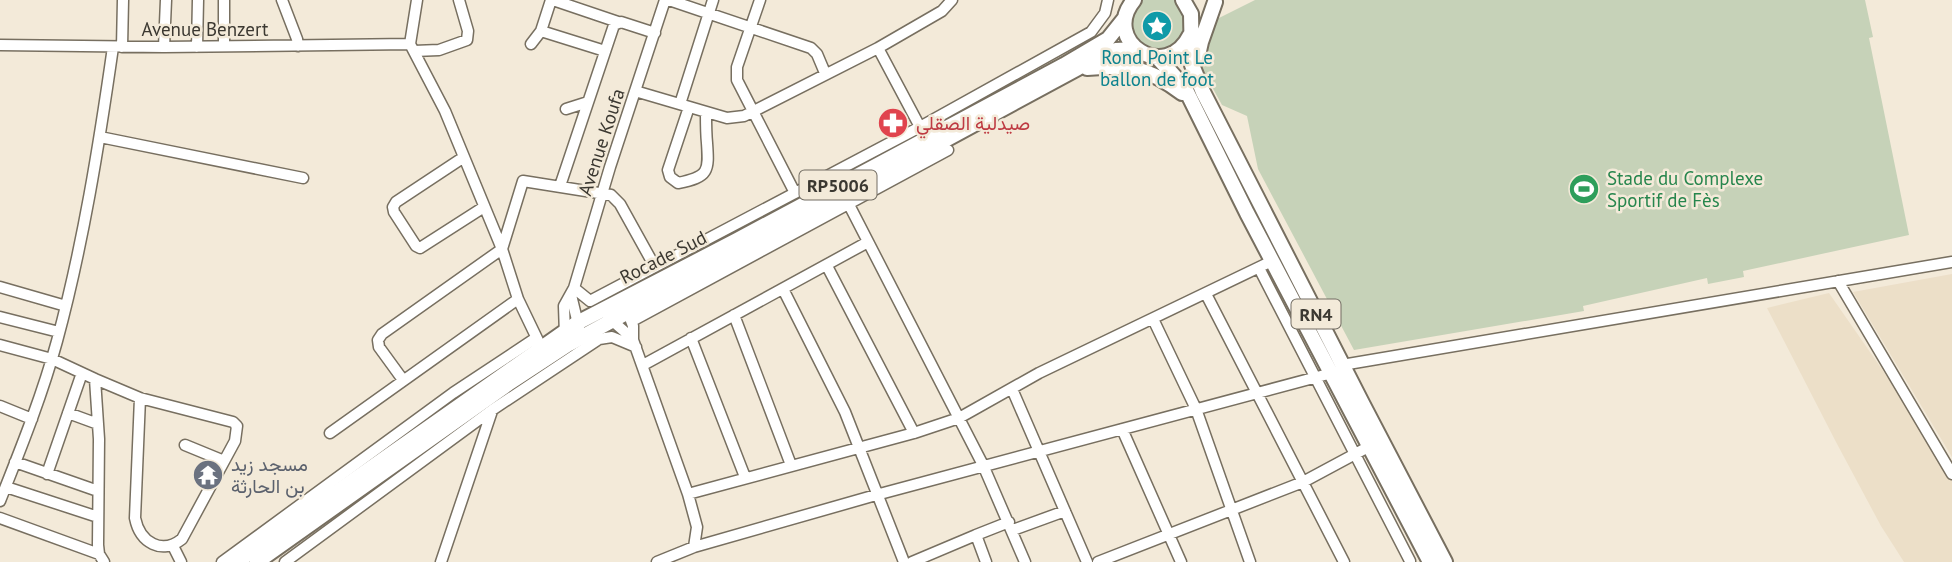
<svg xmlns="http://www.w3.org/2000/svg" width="1952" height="562" viewBox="0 0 1952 562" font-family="'PT Sans',Vazirmatn,sans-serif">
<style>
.built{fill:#ecdfc8}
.green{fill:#c6d2b8}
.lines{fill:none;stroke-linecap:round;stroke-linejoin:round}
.minor-casing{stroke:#776f60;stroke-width:13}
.highway-casing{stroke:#776f60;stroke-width:18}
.minor{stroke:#fff;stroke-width:10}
.highway{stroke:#fff;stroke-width:14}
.labels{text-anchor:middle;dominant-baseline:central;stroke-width:5;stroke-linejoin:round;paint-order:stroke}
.shield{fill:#f3ead9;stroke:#726d63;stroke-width:2}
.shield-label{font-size:18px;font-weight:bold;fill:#3b3831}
.street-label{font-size:19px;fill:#3b3831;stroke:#f3ead9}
.culture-label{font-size:19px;fill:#0d838f;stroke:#f3ead9}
.health-label{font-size:19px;fill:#be3a42;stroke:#f3ead9;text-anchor:start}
.leisure-label{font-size:19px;fill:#27864d;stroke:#f3ead9;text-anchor:start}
.worship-label{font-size:19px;fill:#5b616d;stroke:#f3ead9;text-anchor:start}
</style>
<rect width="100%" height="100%" fill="#f3ead9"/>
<!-- built -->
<path class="built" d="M1952,274v183l-99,-165z
M1829,293l75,108 48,80v81h-48l-23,-36 -45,-84 -69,-134z"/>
<!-- green -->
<path class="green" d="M1140,0h36l10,13 -1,25 -20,15 -25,-5 -11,-21z
M1255,0h610l8,37 -4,1 40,197 -166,36 1,6 -36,7 -1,-6 -124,28 1,5 -230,39 -96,-181 -11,-53 -25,-11 -22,-40 15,-45z"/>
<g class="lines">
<!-- minor casing -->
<g class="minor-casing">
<path id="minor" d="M224,0v46
M282,0l15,39 1,7
M417,0l-7,44 35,67 57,138 16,50 25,52
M553,0l65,22
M669,0l142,48 6,6 8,19
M760,0l-23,67v13l58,113
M541,31l64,20
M531,44l10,-13 10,-31
M0,45l164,2 246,-3
M122,47l1,-47
M164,47l2,-47
M197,47l1,-47
M878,48l42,79
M414,51l25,-1 28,-10 1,-9 -9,-31
M635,91l92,27 17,-2 134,-68 64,-37 10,-11
M680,104l33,-104
M689,107l-21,63 2,7 8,6c31,-6 31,-12 29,-40 -1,-10 -1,-20 -1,-30
M566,109l22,-7
M100,137l203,41
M464,157l-68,45 -3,5 1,5 22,34 4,2 64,-41
M560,186l54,-161 7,-3 34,11
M844,195l139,270 42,97
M827,266l87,167
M1259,268l151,293
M1838,281l114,193
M0,287l66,19
M574,288l16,13 330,-174 171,-95 14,-19 3,-13
M783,289l62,123 59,150
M1206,294l138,268
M571,295l8,33
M734,315l57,150
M0,317l59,15
M608,317l25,22
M630,318l3,8v14l55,154 9,33 -3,20
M1153,319l43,90 54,153
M632,321l316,-171
M565,335l-1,-29 10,-18 36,-121 55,-167
M691,338l54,139
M0,345l52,14 43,20 4,60 -1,106 1,9 5,8
M643,365l225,-123
M1342,365l610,-103
M95,379l45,19 93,24 4,4 -2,15 -53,98c-20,16 -42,4 -47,-21l5,-120
M403,380l-24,-33 -1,-7 4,-6 120,-85 21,-68 88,14 9,9 35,63
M1012,389l75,173
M0,406l32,13
M68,413l30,11
M1122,429l59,133
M330,433l188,-134
M185,445l39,16
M15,462l83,29
M47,474l35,-101
M6,487l92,30
M688,494l226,-61 45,-15 80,-45 233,-112
M0,501c21,-53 42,-105 57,-160 26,-96 42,-196 56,-294
M0,518l99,36
M1013,530l52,-19
M976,535l33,-13
M173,546l8,16
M222,562l231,-169 83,-55
M285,562l207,-152 107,-71 13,-2 24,10
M441,562l51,-151
M657,562l37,-15 182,-52 456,-122
M912,562l64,-27 10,27
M1098,562l205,-80 67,-36"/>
</g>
<!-- highway casing -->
<g class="highway-casing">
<path id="highway" d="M1134,0c-34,41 32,84 56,35
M1183,0l8,14 1,51 11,27 160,313 82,157
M1158,58l27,30 62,125 183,349
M1197,60l4,-18 14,-40
M1087,68c41,-3 61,-1 95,25
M237,562l340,-239 160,-83 327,-175 44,-26 16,-20
M257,562l251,-178 61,-40 509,-276 38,-18 20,-1"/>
</g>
<!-- minor -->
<use href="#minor" class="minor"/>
<!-- highway -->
<use href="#highway" class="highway"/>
</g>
<!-- icons -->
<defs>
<g id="sight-disc" transform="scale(1.575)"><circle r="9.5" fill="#0f9aa8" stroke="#f3ead9"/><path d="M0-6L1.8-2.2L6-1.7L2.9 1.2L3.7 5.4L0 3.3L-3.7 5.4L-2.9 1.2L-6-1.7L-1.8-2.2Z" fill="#fff"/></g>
<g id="pharmacy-disc" transform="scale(1.575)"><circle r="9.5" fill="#e0444e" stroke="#f3ead9"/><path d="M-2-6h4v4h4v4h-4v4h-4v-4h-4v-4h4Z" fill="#fff"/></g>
<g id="stadium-disc" transform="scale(1.575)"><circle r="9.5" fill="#2e9e5b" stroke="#f3ead9"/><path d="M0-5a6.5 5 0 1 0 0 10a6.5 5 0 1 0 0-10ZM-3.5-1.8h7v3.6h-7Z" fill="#fff"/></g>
<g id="temple-disc" transform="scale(1.575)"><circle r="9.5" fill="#6b7280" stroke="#f3ead9"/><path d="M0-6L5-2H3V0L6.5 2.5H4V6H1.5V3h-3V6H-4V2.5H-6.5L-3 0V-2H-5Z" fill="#fff"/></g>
</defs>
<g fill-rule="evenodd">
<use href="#sight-disc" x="1157" y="26"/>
<use href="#pharmacy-disc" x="893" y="123"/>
<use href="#stadium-disc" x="1584" y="189"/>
<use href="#temple-disc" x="208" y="475"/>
</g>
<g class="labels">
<!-- shield labels -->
<g class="shield">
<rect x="799.5" y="170.5" width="77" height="29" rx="5"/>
<rect x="1291.5" y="299.5" width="49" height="29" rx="5"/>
</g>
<g class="shield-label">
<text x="838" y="185">RP5006</text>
<text x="1316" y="314">RN4</text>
</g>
<!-- street labels -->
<g class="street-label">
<text x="205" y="29">Avenue Benzert</text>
<text transform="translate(601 142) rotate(-72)">Avenue Koufa</text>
<text transform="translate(663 257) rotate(-27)">Rocade Sud</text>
</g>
<!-- culture labels -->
<g class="culture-label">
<text x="1157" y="57">Rond Point Le<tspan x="1157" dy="22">ballon de foot</tspan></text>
</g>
<!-- health labels -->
<g class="health-label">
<text x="916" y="123">صيدلية الصقلي</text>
</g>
<!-- leisure labels -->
<g class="leisure-label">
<text x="1607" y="178">Stade du Complexe<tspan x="1607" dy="22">Sportif de Fès</tspan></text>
</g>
<!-- worship labels -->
<g class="worship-label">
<text x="231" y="464">مسجد زيد<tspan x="231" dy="22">بن الحارثة</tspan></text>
</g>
</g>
</svg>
